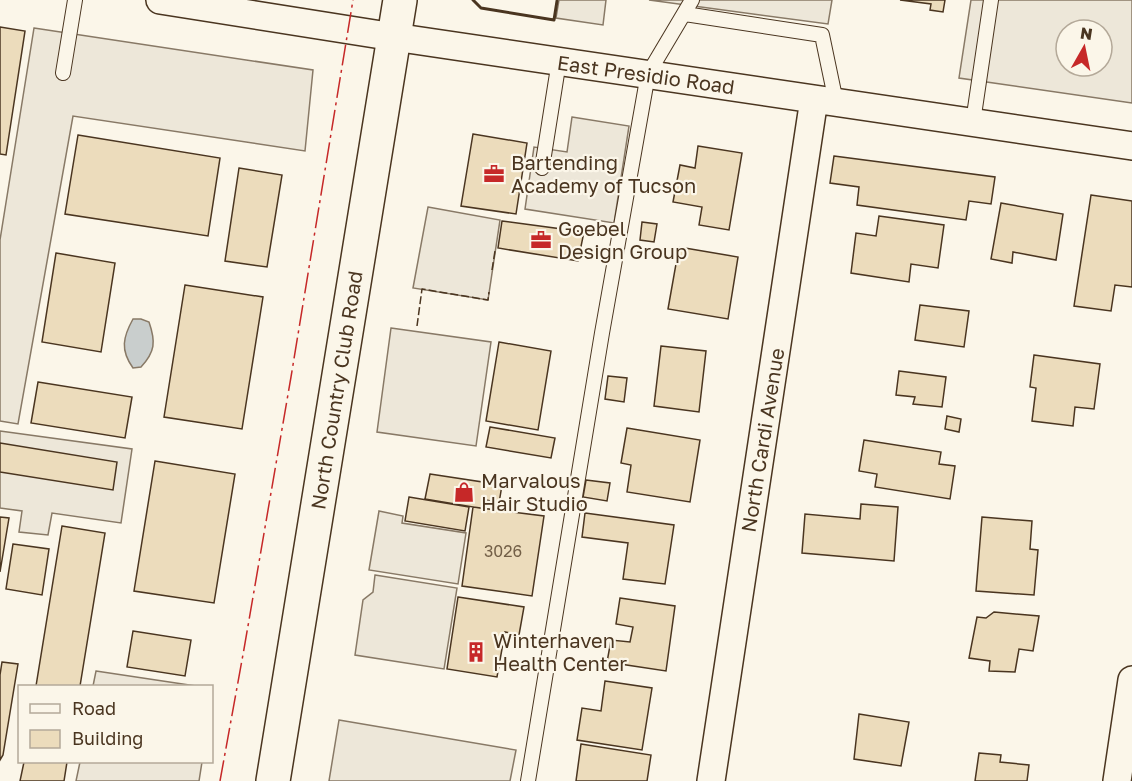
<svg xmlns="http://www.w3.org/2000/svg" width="1132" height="781" viewBox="0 0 1132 781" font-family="'Golos Text',sans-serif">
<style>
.parking{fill:#ede7d9;stroke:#887966;stroke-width:1.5;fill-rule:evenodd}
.water{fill:#c9cecd;stroke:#887966;stroke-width:1.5}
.building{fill:#ecdcbc;stroke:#4a3520;stroke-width:1.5}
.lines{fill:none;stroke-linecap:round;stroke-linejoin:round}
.lane-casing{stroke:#4a3520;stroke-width:16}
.street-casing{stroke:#4a3520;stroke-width:30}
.secondary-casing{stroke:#4a3520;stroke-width:36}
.lane{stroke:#fbf6e9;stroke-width:14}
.street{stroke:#fbf6e9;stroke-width:27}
.secondary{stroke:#fbf6e9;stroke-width:33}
.fence{stroke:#4a3520;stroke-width:1.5;stroke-dasharray:8 3;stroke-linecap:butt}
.wall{stroke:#4a3520;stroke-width:3}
.power{stroke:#c62828;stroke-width:1.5;stroke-dasharray:21 4.5 3 4.5;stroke-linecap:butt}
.labels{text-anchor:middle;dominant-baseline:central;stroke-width:4.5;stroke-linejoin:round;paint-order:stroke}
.number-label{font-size:16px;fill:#725f47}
.street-label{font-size:20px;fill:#4a3520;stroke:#fbf6e9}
.poi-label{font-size:20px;fill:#4a3520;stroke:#fbf6e9;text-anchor:start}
</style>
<rect width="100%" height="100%" fill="#fbf6e9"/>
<!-- parking -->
<path class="parking" d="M559,0h47l-3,25 -47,-7z
M649,0h183l-4,24z
M971,0h161v103l-173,-25zM1066,30h36v36h-36z
M34,28l279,42 -8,81 -232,-35 -55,308 -18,-3v-181z
M572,117l57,9 -15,97 -89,-14 9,-62 33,5z
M428,207l72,13 -12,80 -75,-12z
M391,328l100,14 -15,104 -99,-14z
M0,431l132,18 -11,74 -69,-10 -4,22 -29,-3 3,-21 -22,-3z
M379,511l24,5 -1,7 64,10 -8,51 -89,-14z
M375,575l82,13 -13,81 -89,-14 8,-55 10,-8z
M96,671l100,15h-103z
M339,720l177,30 -6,31h-181z
M80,762h122l-3,19h-123z"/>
<!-- water -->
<path class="water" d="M133,319h8l8,3c7,20 6,30 -8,45l-8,1c-13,-18 -10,-31 0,-49z"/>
<!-- building -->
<path class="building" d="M900,0h45l-2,12 -13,-2 1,-6z
M0,27l25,4 -19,124 -6,-1z
M473,134l54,9 -11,71 -55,-8z
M78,135l142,23 -12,78 -143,-22z
M698,146l44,7 -13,77 -30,-5 3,-18 -29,-5 7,-37 15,3z
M834,156l161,21 -4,27 -22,-3 -3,19 -109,-15 2,-18 -29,-4z
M239,168l43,7 -15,92 -42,-6z
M1091,195l41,6v86l-17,-2 -4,26 -37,-5z
M1001,203l62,11 -7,46 -43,-8 -1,11 -21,-4z
M879,216l65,9 -6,43 -27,-4 -2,18 -58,-9 5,-40 20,3z
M502,221l82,11 -6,29 -80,-13z
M642,222l15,2 -3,18 -14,-2z
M679,247l59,10 -10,62 -60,-10z
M56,253l59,10 -14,89 -59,-10z
M185,285l78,12 -21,132 -78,-12z
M920,305l49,6 -5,36 -49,-7z
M499,342l52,9 -13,79 -52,-9z
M661,346l45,5 -7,61 -45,-6z
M1034,355l66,9 -6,45 -19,-2 -2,19 -41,-5 4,-33 -6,-1z
M899,371l47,6 -4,30 -29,-3 2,-7 -19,-2z
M608,376l19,2 -3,24 -19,-3z
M38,382l94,15 -7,41 -94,-15z
M947,416l14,3 -2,13 -14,-3z
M490,427l65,11 -4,20 -65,-11z
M627,428l73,12 -10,62 -63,-10 4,-27 -10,-2z
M864,440l77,12 -2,12 16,2 -5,33 -75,-12 2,-13 -18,-3z
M0,443l117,19 -4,28 -113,-18z
M155,461l80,13 -21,129 -80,-12z
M430,474l72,11 -3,18 -13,-3 -1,9 -60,-10z
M586,480l24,3 -3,18 -24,-4z
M409,497l60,10 -4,24 -60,-10z
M861,504l37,3 -4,54 -92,-8 3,-39 55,5z
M473,507l71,9 -12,80 -70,-10z
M585,513l89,12 -9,59 -42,-5 5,-36 -46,-6z
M0,517l9,1 -9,54z
M982,517l50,4 -2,28 8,1 -4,45 -58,-4z
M62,526l43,7 -25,153h-44z
M13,544l36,5 -7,46 -36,-6z
M458,597l66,10 -5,28 -14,-3 -8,45 -50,-8z
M620,598l55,8 -9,65 -59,-9 4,-22 19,2 3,-15 -17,-3z
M994,612l45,4 -6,35 -14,-2 -4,23 -26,-1 1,-10 -21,-3 8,-41 9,1z
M133,631l58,9 -6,36 -58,-9z
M2,662l16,2 -15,91 -3,5v-85z
M605,681l47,7 -10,62 -65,-10 5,-32 19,3z
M859,714l50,8 -8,44 -47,-7z
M581,744l70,11 -4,26h-71z
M979,753l22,2 -1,7 29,3 -2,16h-52z
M24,762h43l-3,19h-44z"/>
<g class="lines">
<!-- lane casing -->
<g class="lane-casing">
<path id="lane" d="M685,14l137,21 14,67
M63,73l12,-73
M973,122l18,-122
M542,168l17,-107
M528,781l74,-448 46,-259 44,-74"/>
</g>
<!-- street casing -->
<g class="street-casing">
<path id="street" d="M160,0l234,37 738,109
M711,781l103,-682
M1117,781l15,-101"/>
</g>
<!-- secondary casing -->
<g class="secondary-casing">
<path id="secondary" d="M273,781l127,-781"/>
</g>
<!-- lane -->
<use href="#lane" class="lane"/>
<!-- street -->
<use href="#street" class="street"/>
<!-- secondary -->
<use href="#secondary" class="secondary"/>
<!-- fence -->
<path class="fence" d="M492,270l3,-19
M417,326l5,-37 66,11 1,-8"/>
<!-- wall -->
<path class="wall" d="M473,0l8,8 73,12 3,-19"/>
<!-- power -->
<path class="power" d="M220,781l24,-132 47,-272 62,-377"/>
</g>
<!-- icons -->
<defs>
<g id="office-bare" transform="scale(1.62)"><path d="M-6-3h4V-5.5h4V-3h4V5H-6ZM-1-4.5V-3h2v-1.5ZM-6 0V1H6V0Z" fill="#c62828" stroke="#fbf6e9" stroke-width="2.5" paint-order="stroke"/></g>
<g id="shop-bare" transform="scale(1.62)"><path d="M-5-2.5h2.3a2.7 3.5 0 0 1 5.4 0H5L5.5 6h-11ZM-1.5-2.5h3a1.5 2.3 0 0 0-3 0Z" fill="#c62828" stroke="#fbf6e9" stroke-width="2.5" paint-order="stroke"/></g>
<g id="building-bare" transform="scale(1.62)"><path d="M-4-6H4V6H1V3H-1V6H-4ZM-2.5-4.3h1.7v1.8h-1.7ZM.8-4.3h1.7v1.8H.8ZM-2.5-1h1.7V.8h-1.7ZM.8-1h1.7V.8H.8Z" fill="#c62828" stroke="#fbf6e9" stroke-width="2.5" paint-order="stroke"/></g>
</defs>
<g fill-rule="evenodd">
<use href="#office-bare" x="494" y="174"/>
<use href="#office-bare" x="541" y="240"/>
<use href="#shop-bare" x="464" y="492"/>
<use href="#building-bare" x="476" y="652"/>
</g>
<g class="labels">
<!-- number labels -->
<g class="number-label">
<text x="503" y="551">3026</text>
</g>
<!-- street labels -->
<g class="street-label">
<text transform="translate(646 74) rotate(8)">East Presidio Road</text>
<text transform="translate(336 390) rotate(-81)">North Country Club Road</text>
<text transform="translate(762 440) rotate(-81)">North Cardi Avenue</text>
</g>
<!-- poi labels -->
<g class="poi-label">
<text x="511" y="162">Bartending<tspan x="511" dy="23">Academy of Tucson</tspan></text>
<text x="558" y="228">Goebel<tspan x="558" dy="23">Design Group</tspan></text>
<text x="481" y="480">Marvalous<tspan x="481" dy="23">Hair Studio</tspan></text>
<text x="493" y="640">Winterhaven<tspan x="493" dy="23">Health Center</tspan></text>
</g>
</g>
<!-- legend -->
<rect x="18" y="685" width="195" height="78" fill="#fbf6e9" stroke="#b4a999" stroke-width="1.5"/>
<rect x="30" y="704" width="30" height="9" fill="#fbf6e9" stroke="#b4a999" stroke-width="1.5"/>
<text x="72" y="715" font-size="18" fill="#4a3520">Road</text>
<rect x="30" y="730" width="30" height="18" fill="#ecdcbc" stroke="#b4a999" stroke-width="1.5"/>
<text x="72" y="745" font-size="18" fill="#4a3520">Building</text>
<!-- north arrow -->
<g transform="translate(1084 48) rotate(9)"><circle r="28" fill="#fbf6e9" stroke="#b4a999" stroke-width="1.5"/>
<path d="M0-4.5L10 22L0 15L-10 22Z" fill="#c62828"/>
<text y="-9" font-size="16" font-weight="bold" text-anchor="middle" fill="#4a3520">N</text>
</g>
</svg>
